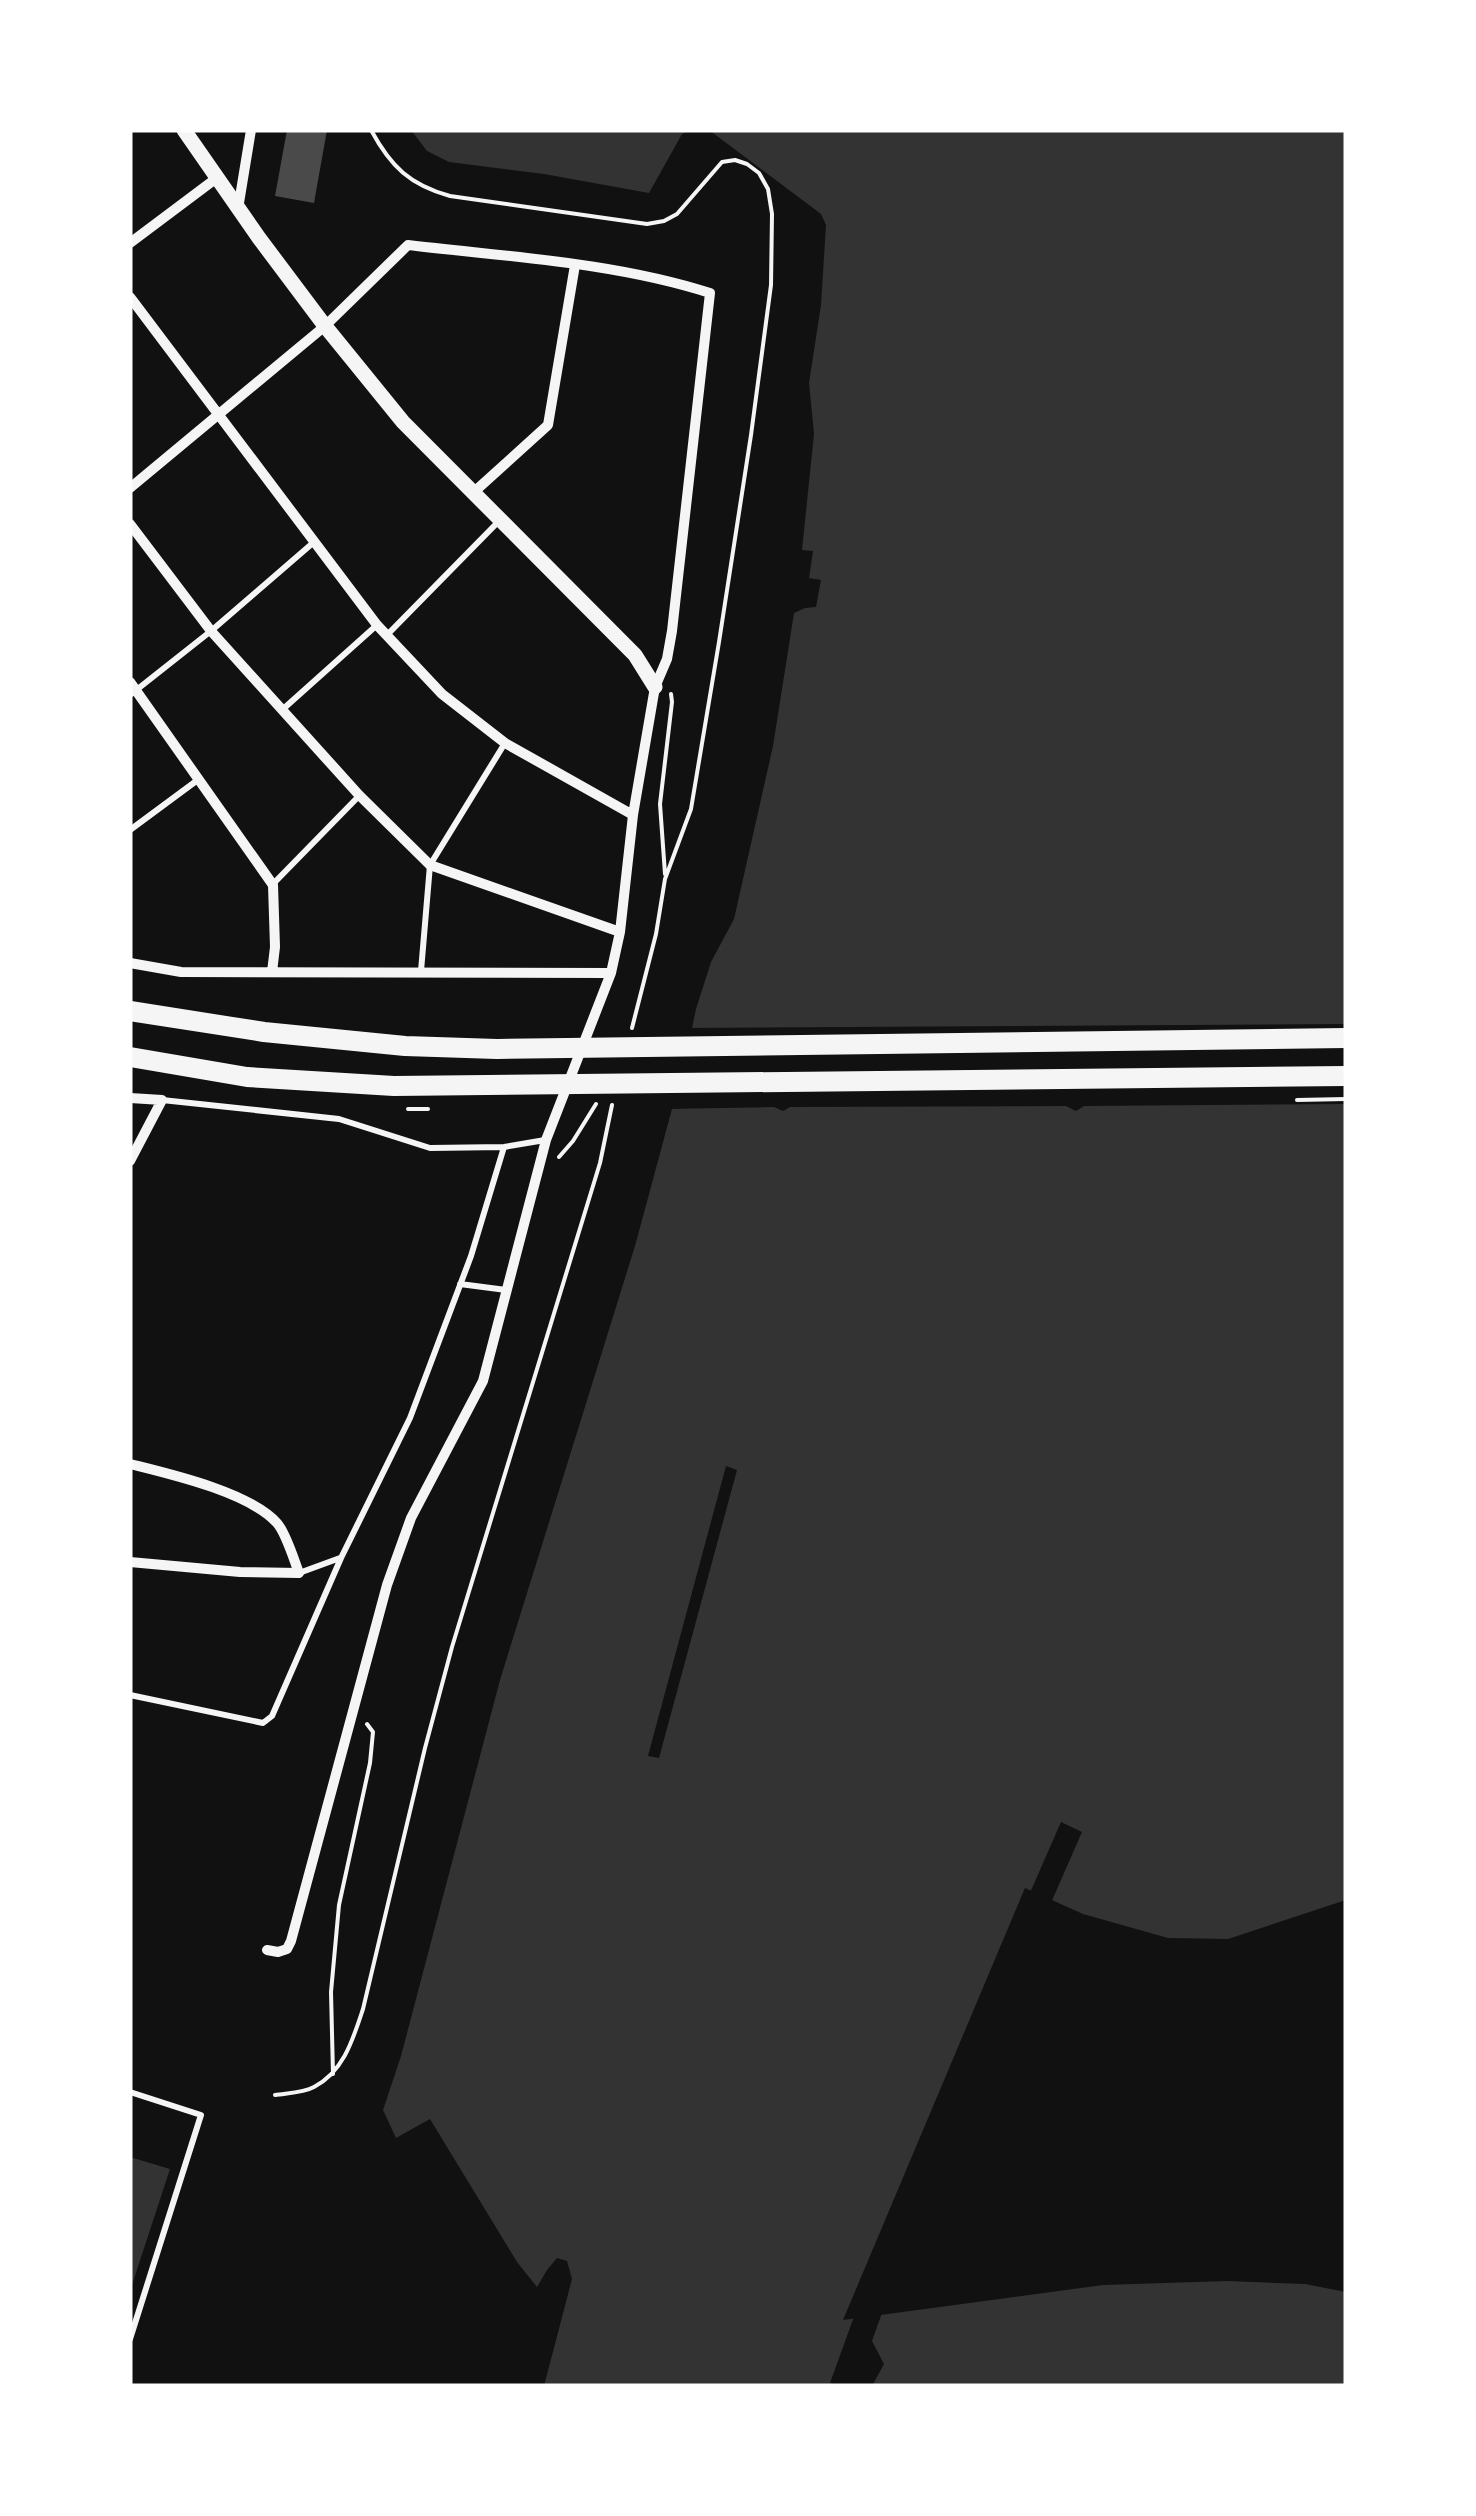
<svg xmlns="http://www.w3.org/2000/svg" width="1476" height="2516" viewBox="0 0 1476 2516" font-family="'Noto Serif',serif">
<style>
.water{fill:#333}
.pier{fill:#111}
.building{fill:#4a4a4a}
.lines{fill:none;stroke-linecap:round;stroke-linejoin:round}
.path{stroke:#f5f5f5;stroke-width:4}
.service{stroke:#f5f5f5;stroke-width:6}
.minor{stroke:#f5f5f5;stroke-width:10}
.tertiary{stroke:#f5f5f5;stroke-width:15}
.trunk{stroke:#f5f5f5;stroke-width:20}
</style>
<rect width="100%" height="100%" fill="#111"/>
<!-- water -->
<path class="water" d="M411,130h280l-9,4 -33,59 -105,-19 -95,-12 -22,-11z
M709,130h637v1770l-118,39 -60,-1 -85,-24 -58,-26 -182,432 260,-35 124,-4 78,3 41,8v94h-802l28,-107 -5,-18 -10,-3 -10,12 -10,17 -20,-25 -87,-143 -34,19 -13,-28 18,-54 99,-376 135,-434 51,-189 10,-48 15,-47 23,-43 39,-173 21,-133 11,-5 11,-1 5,-27 -12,-2 4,-27 -11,-1 12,-116 -5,-51 12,-78 5,-80 -5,-11z
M130,2157l40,12 -40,122z"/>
<!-- pier -->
<path class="pier" d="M1346,1024v80l-262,2 -8,5 -10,-5 -276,1 -7,4 -9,-4 -107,2 19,-81z
M726,1466l11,4 -78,288 -11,-2z
M1061,1822l21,10 -32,73 -21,-10z
M883,2310l-11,31 12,23 -12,22h-34l-8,-3 25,-69z"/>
<!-- building -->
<path class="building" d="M287,130h40l-13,73 -39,-7z"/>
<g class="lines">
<!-- path -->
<path class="path" d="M371,130c20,37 39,55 79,66l197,28 17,-3 13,-7 45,-52 13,-2 12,4 12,9 9,16 4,25 -1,71 -20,150 -32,207 -28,167 -26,70 -9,55 -24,94
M665,874l-5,-70 12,-102 -1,-8
M1297,1100l49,-1
M408,1109h20
M559,1157l14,-16 23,-37
M333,2074l-2,-82 8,-87 31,-142 3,-31 -6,-8
M275,2095c12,-2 28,-2 39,-8 30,-16 39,-48 49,-78l62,-261 27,-101 148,-484 12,-58"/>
<!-- service -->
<path class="service" d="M387,635l112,-114
M130,695l81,-64 103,-89
M282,710l95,-85
M130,830l69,-51
M273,884l86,-88
M421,971l9,-106 75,-122
M162,1100l177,19 91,29 74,-1 41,-7
M460,1284l46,6
M299,1573l41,-15
M130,1695l133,28 9,-7 69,-158 69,-140 61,-162 33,-109
M130,2092l71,23 -71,224"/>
<!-- minor -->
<path class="minor" d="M238,209l13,-79
M130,243l88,-66
M130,297l247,328 65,69 63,49 128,72
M130,488l195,-162 83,-81c100,12 205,17 302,48l-38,338 -5,28 -12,28 -22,128 -13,117 -9,41 -65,167 -63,241 -72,137 -24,67 -96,356 -4,8 -9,3 -11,-2
M474,492l74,-67 27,-160
M130,524l81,107 148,164 71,70 190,67
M130,682l143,203 2,62 -3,25
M130,963l51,9 430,1
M130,1098l32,2 -32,61
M130,1464c40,10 119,28 147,59 9,10 17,37 22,50l-59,-1 -110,-10"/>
<!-- tertiary -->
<path class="tertiary" d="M184,130l75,108 66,88 78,96 232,233 20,32"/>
<!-- trunk -->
<path class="trunk" d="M130,1011l134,21 141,14 92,3 849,-11
M130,1057l117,20 147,9 952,-10"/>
</g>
<!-- border -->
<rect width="1476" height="2516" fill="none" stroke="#ffffff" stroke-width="265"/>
</svg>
